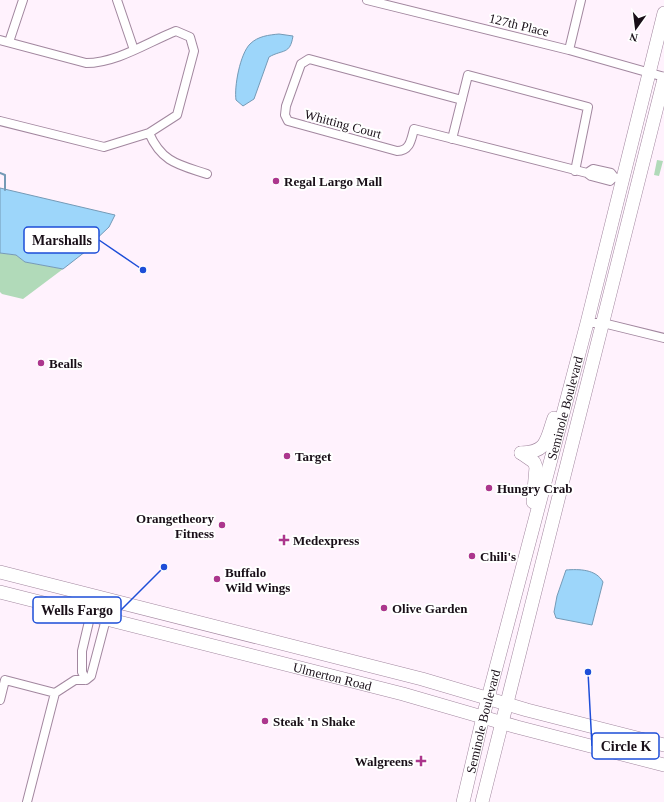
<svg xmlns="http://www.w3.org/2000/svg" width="664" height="802" viewBox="0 0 664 802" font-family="Georgia,serif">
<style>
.green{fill:#b1dab9}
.water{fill:#9dd6fa;stroke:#759ab6}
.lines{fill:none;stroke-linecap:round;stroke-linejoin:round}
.stream{stroke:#759ab6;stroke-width:2}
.street-casing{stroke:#a2879f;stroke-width:10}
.primary-casing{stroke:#a2879f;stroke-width:14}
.street{stroke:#fff;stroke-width:8}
.primary{stroke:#fff;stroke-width:13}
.poi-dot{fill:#ac368d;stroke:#fff;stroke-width:1.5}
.labels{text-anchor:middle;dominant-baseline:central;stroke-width:4;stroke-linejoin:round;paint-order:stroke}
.street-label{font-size:13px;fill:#190f18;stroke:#fff}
.poi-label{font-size:13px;font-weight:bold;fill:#190f18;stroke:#fff;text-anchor:start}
.leader{fill:none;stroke:#1d4ed8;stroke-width:1.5}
.callout-dot{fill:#1d4ed8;stroke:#fff;stroke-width:1.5}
.callout{fill:#fff;stroke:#1d4ed8;stroke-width:1.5}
.callout-label{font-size:14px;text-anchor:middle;font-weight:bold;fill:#190f18}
</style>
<rect width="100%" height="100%" fill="#fff2fd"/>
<!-- green -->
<path class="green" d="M657,160l6,1 -4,15 -5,-1z
M0,253l16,2 9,7 38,7 -40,30 -21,-5 -2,-2z"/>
<!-- water -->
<path class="water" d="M279,34l14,2c-3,19 -10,13 -24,21l-15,42 -11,7 -7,-6c-2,-13 4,-46 14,-56 8,-8 19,-9 29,-10z
M0,188l115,27 -6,12 -20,19 1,2 -27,21 -38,-7 -9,-7 -16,-2z
M566,570c13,-1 30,-1 37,12l-11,43 -36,-7 -2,-6 3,-16z"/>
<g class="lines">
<!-- stream -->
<path class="stream" d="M0,173l5,2v15"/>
<!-- street casing -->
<g class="street-casing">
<path id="street" d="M117,0l17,50
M367,0l202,50 95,27
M0,40l86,23c31,0 62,-21 90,-32l14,6 4,14 -17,64 -28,18 -45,14 -104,-26
M9,42l14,-42
M569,50l12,-50
M462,100l-153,-41 -8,5 -15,42 -1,9 3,6 109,30c13,0 14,-11 17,-22l173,44 4,3 19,5 4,-4
M149,133c13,30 31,32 58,41
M452,139l16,-64 120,32 -13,64
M587,173l6,-4 18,4 3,4 3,1
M587,323h16l61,15
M86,680l-4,-8v-21l13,-55
M55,693l20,-13h11l5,-4 20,-76
M0,700l5,-20 50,13 -28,109"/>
</g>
<!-- primary casing -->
<g class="primary-casing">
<g id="primary">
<path d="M521,453l13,9 2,5 -3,35"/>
<path d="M521,453c27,-1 25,-13 33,-35"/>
<path d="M0,572l422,107 105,31 137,35"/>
<path id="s1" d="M0,592l403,102 114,33 147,38"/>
<path id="s2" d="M463,802l20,-85 104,-394 77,-310"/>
<path d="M482,802l182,-723"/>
</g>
</g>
<!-- street -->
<use href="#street" class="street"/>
<!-- primary -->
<use href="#primary" class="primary"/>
</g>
<!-- markers -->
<g class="poi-dot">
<circle cx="276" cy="181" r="4"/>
<circle cx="41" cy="363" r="4"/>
<circle cx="287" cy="456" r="4"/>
<circle cx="489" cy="488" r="4"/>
<circle cx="222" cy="525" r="4"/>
<path d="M282 534h4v4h4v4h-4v4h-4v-4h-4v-4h4z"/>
<circle cx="472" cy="556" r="4"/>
<circle cx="217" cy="579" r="4"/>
<circle cx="384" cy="608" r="4"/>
<circle cx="265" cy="721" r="4"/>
<path d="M419 755h4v4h4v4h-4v4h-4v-4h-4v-4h4z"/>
</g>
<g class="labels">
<!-- street labels -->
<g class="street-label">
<text transform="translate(519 25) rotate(14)">127th Place</text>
<text transform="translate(343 124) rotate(15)">Whitting Court</text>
<text stroke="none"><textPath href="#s2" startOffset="407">Seminole Boulevard</textPath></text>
<text stroke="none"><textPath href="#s1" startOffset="343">Ulmerton Road</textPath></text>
<text stroke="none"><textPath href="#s2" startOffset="83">Seminole Boulevard</textPath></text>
</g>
<!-- poi labels -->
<g class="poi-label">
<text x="284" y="181">Regal Largo Mall</text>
<text x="49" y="363">Bealls</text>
<text x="295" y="456">Target</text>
<text x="497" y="488">Hungry Crab</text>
<text x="214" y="518" text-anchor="end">Orangetheory<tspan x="214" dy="15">Fitness</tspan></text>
<text x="293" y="540">Medexpress</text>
<text x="480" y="556">Chili's</text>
<text x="225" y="572">Buffalo<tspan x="225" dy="15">Wild Wings</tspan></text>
<text x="392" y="608">Olive Garden</text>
<text x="273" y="721">Steak 'n Shake</text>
<text x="413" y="761" text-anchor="end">Walgreens</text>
</g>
</g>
<!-- callouts -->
<path class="leader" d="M143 270L99 240M164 567L121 610M588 672L592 746"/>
<g class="callout-dot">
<circle cx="143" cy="270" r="4"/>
<circle cx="164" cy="567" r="4"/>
<circle cx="588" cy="672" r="4"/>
</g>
<g class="callout">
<rect x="24" y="227" width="75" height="26" rx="4"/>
<rect x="33" y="597" width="88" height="26" rx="4"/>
<rect x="592" y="733" width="67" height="26" rx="4"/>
</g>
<g class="callout-label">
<text x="62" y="245">Marshalls</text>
<text x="77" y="615">Wells Fargo</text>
<text x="626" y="751">Circle K</text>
</g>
<!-- north arrow -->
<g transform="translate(636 28) rotate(194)" stroke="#ffffff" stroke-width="3" paint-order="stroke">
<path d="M0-3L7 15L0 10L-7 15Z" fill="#190f18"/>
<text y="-6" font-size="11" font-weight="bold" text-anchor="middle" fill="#190f18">N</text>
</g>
</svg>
